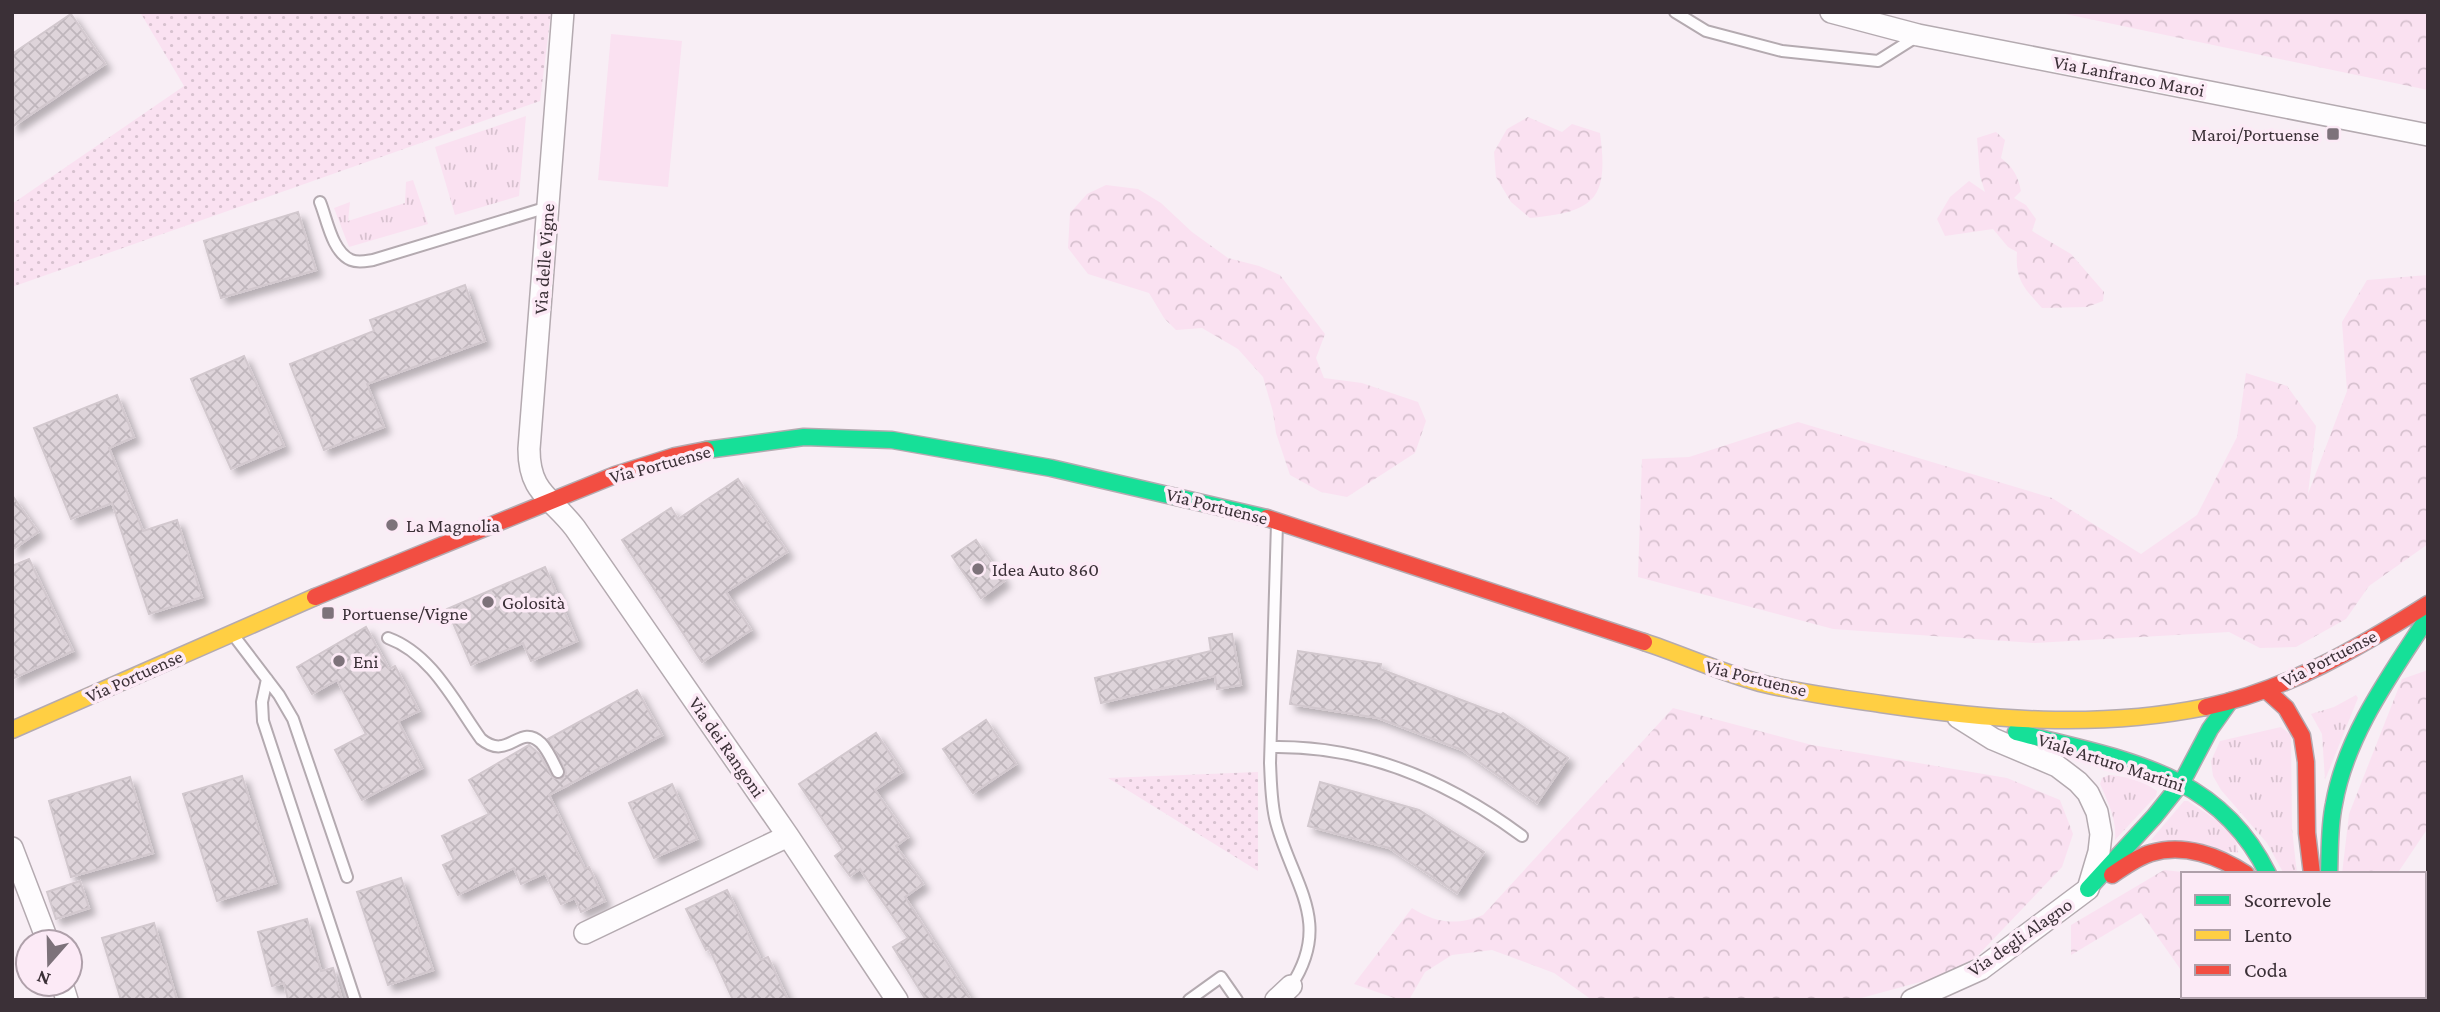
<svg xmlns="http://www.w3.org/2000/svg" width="2440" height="1012" viewBox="0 0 2440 1012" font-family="'Crimson Pro',serif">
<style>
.grass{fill:url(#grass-tufts)}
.forest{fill:url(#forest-crowns)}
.park{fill:url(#park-dots)}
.pitch{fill:#fae1f1}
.building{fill:url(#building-cross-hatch);stroke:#d2c8ce;stroke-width:2;filter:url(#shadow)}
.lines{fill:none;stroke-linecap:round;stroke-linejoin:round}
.lane-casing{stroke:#b4aab0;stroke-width:14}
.street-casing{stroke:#b4aab0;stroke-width:24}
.fast-casing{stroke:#b4aab0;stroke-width:19}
.slow-casing{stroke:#b4aab0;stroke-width:19}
.jam-casing{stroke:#b4aab0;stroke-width:19}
.lane{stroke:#fefcfe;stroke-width:10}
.street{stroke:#fefcfe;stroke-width:21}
.fast{stroke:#16e098;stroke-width:16}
.slow{stroke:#ffcf43;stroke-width:16}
.jam{stroke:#f24e42;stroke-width:16}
.poi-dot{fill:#7d727a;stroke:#fceaf6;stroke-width:2.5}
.labels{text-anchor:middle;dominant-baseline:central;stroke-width:7;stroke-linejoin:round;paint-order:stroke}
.street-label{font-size:19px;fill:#3b3037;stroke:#fceaf6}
.poi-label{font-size:19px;fill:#3b3037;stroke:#fceaf6;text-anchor:start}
</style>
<defs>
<pattern id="grass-tufts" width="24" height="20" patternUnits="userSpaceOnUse" patternTransform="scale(1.75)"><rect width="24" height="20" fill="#fae1f1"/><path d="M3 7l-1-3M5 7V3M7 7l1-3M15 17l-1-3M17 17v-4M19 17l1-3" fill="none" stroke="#d7c1cf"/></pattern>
<pattern id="forest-crowns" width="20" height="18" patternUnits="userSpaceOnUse" patternTransform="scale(1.75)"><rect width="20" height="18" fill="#fae1f1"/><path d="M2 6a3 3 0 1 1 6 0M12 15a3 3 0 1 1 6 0" fill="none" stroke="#d7c1cf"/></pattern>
<pattern id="park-dots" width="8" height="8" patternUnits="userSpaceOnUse" patternTransform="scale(1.75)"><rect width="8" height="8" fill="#fae1f1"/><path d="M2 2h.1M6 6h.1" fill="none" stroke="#d7c1cf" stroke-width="1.8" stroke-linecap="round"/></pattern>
<pattern id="building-cross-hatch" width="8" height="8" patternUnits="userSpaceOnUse" patternTransform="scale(1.75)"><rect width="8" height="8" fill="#ded4da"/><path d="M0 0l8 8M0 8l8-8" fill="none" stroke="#bfb6bc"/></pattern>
<filter id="shadow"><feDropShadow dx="6" dy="6" stdDeviation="3.5" flood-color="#0004"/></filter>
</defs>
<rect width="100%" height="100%" fill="#f8eef5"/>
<!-- grass -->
<path class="grass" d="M526,116l-7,80 -64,19 -20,-68z
M413,180l15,44 -79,23 -15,-39 16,-6 -2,19 57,-18 1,-21z
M2356,695l2,3 -33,82 -3,-46 -11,-20 23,-7z
M2281,727l10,8 1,94 5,45h-13l-17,-31 -46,-53 -8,-14 -2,-15 9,-20z
M2109,775c15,1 35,6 48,16l-1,5 -41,44c2,-20 -7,-38 -15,-56l2,-6z
M2184,801h4c16,12 52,29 50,52l-87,-13z"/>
<!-- forest -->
<path class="forest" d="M2056,12h372v78z
M1528,117l34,15 10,-8 28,9c9,66 -5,79 -70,85l-19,-16 -15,-25 -2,-25 13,-23z
M1996,132l9,8 -4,18c12,9 17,18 20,33l-7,7 12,7 10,14 -4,12 39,23 33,38 -1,9 -16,6 -45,1c-18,-20 -27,-28 -25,-56l-9,-5 -15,-18 -48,7 -8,-17 13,-22 19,-16 16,11 -5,-16 -3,-38z
M1106,185l32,4 23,14 31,29 36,26 31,8 21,9 45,59 -9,24 8,20 38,5 56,19 8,19 -11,32 -68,44 -26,-5 -31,-17 -14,-42 -3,-21 -10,-35 -25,-28 -36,-21 -26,2 -12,-12 -15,-25 -61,-19 -20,-26 2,-35 17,-19z
M2428,275v269l-59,42 -23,33 -50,28 -36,1 -31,-16 -194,11 -202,-14 -195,-52 4,-118 47,-2 109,-35 254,76 89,56 56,-39 40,-78 9,-64 41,13 29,40 -8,68 39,-103 -5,-69 25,-42z
M2428,670v158l-31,46h-55l7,-60 53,-135z
M1673,708l139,37 195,33 53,22 13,34 -11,33 -98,103 -110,30h-262l-38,-27 -62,-23 -40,5 -27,17 -16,28h-9l-46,-16 58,-76c24,15 44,18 71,7z
M2164,870l37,4h-18v99l-42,-60 -70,42v-30z
M2428,881v119h-56v-4h52v-107z"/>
<!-- park -->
<path class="park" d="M140,12h411l-11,89 -528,186v-83l172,-118z
M1258,772v99l-150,-93z"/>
<!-- pitch -->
<path class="pitch" d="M611,34l71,7 -14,146 -70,-7z"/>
<!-- building -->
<path class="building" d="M71,14l34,50 -93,63v-73z
M298,212l18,58 -95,28 -17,-57z
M465,285l20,56 -118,43 17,43 -60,23 -34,-86 84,-33 -4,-11z
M244,356l40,90 -53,23 -40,-90z
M117,395l17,42 -25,11 34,83 34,-11 25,77 -53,17 -37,-111 -41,16 -37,-91z
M738,479l49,73 -61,40 25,38 -49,32 -80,-122 49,-32 7,11z
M12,495l26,37 -26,18z
M976,540l28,41 -23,17 -29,-42z
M29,559l44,92 -61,28v-113z
M545,567l32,74 -46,20 -8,-18 -52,22 -24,-56z
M366,627l23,42 6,-3 24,45 -21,10 24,47 -60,32 -27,-50 31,-16 -29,-54 -25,14 -15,-27z
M1232,634l9,51 -24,4 -2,-13 -114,27 -6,-25 116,-27 -2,-13z
M1298,651l83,13 -1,5 121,46 2,-2 65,45 -31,45 -75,-53 -84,-32 -88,-14z
M637,690l25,45 -113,60 36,74 4,-2 16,34 -24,11 -6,-14 -14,6 -16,-31 -24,11 -7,-16 -56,27 -15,-30 11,-5 -12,-24 47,-22 -20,-34 60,-35 10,9 14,24 9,1 4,-6 -1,-4 -17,-30z
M986,720l30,44 -43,29 -30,-44z
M876,733l26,39 -27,18 33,47 -12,9 27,38 -18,13 66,103h-45l-33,-53 15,-9 -48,-69 -10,7 -15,-20 8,-6 -44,-66z
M242,776l34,107 -59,18 -34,-107z
M130,777l23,76 -82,24 -22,-76z
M1320,782l99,28 65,42 -27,41 -68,-45 -81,-22z
M672,784l25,55 -43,19 -25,-55z
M401,878l32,92 -45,15 -31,-93z
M80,881l9,27 -33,11 -9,-27z
M727,890l34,70 7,-3 20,43h-55l-24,-52 -3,2 -20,-41z
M307,919l14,52 12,-3 9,32h-54l-4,-17 -12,3 -14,-54z
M154,923l23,77h-56l-19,-62z"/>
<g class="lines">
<!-- lane casing -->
<g class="lane-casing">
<path id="lane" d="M1675,12l31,19 76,20 96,10 38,-24
M320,202c7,17 12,50 31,58 7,3 15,1 22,0l175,-53
M1277,523l-7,240c1,20 1,40 6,59 17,63 57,100 15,164
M234,636l45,59 14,24 54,158
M388,638c44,16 67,65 93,101 28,23 38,-17 60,4 7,7 12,19 17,29
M267,679l-5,23 1,19 92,279
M1271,747c93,-2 177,34 251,89
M1189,1000l32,-23 16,23"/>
</g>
<!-- street casing -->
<g class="street-casing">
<path id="street" d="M563,12l-34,437c0,44 22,48 46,79l213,308 109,164
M1831,12l87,23 510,100
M12,848l36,94
M585,933l203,-97
M62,984l5,16
M1276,1000l15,-14
M1912,1000l69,-31 107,-80 11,-37 2,-18 -4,-22 -9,-19 -10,-11 -21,-16 -64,-27 -35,-22"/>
</g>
<!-- fast casing -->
<g class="fast-casing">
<path id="fast" d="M706,450l98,-13 88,3 159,28 216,50
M2016,732c102,27 201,37 252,142
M2329,874c1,-23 0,-47 5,-70 12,-69 57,-130 94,-187
M2088,889l66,-72 28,-35 28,-53 20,-28"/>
</g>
<!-- slow casing -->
<g class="slow-casing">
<path id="slow" d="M1644,642c39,13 76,30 116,41 40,10 81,15 121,21 109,16 216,25 325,3
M12,730l303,-133
M2299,996l1,4"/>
</g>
<!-- jam casing -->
<g class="jam-casing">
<path id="jam" d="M1267,518l377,124
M315,597l300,-122 60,-19 31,-6
M2266,690l20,18 16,28 4,26 1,71 5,41
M2206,707c81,-17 152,-59 222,-103
M2112,875c12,-8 25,-18 39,-22 33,-10 68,3 95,21
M2334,996l1,4"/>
</g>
<!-- lane -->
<use href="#lane" class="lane"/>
<!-- street -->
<use href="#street" class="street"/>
<!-- fast -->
<use href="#fast" class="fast"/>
<!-- slow -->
<use href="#slow" class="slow"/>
<!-- jam -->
<use href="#jam" class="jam"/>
</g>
<!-- markers -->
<g class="poi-dot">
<rect x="2326" y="127" width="14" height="14" rx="3.5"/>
<circle cx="392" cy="525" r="7"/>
<circle cx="978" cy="569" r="7"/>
<circle cx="488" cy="602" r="7"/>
<rect x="321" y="606" width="14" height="14" rx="3.5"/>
<circle cx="339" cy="661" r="7"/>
</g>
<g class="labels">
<!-- street labels -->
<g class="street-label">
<text transform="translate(2129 76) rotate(11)">Via Lanfranco Maroi</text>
<text transform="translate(544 259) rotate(-86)">Via delle Vigne</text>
<text transform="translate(660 464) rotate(-15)">Via Portuense</text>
<text transform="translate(1217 506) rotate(14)">Via Portuense</text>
<text transform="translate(2329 658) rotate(-27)">Via Portuense</text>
<text transform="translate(134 676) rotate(-24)">Via Portuense</text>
<text transform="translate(1756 678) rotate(14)">Via Portuense</text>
<text transform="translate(727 747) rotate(55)">Via dei Rangoni</text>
<text transform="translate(2111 762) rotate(18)">Viale Arturo Martini</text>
<text transform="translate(2020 937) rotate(-35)">Via degli Alagno</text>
</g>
<!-- poi labels -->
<g class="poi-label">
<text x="2319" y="134" text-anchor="end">Maroi/Portuense</text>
<text x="406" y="525">La Magnolia</text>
<text x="992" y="569">Idea Auto 860</text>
<text x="502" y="602">Golosità</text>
<text x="342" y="613">Portuense/Vigne</text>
<text x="353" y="661">Eni</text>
</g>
</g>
<!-- border -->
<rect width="2440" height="1012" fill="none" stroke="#3b3037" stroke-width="28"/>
<!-- legend -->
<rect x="2181" y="872" width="245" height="126" fill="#fceaf6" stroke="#afa0aa" stroke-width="2"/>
<rect x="2195" y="895" width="35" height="10" fill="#16e098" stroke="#afa0aa" stroke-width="2"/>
<text x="2244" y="907" font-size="21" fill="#3b3037">Scorrevole</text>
<rect x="2195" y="930" width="35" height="10" fill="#ffcf43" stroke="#afa0aa" stroke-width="2"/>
<text x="2244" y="942" font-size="21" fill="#3b3037">Lento</text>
<rect x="2195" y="965" width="35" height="10" fill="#f24e42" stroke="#afa0aa" stroke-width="2"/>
<text x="2244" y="977" font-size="21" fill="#3b3037">Coda</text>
<!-- north arrow -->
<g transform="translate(49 963) rotate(200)"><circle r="33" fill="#fceaf6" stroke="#afa0aa" stroke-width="2"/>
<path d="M0-5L12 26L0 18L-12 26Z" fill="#7d727a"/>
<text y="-10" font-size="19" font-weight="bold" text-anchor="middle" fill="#3b3037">N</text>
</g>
</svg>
